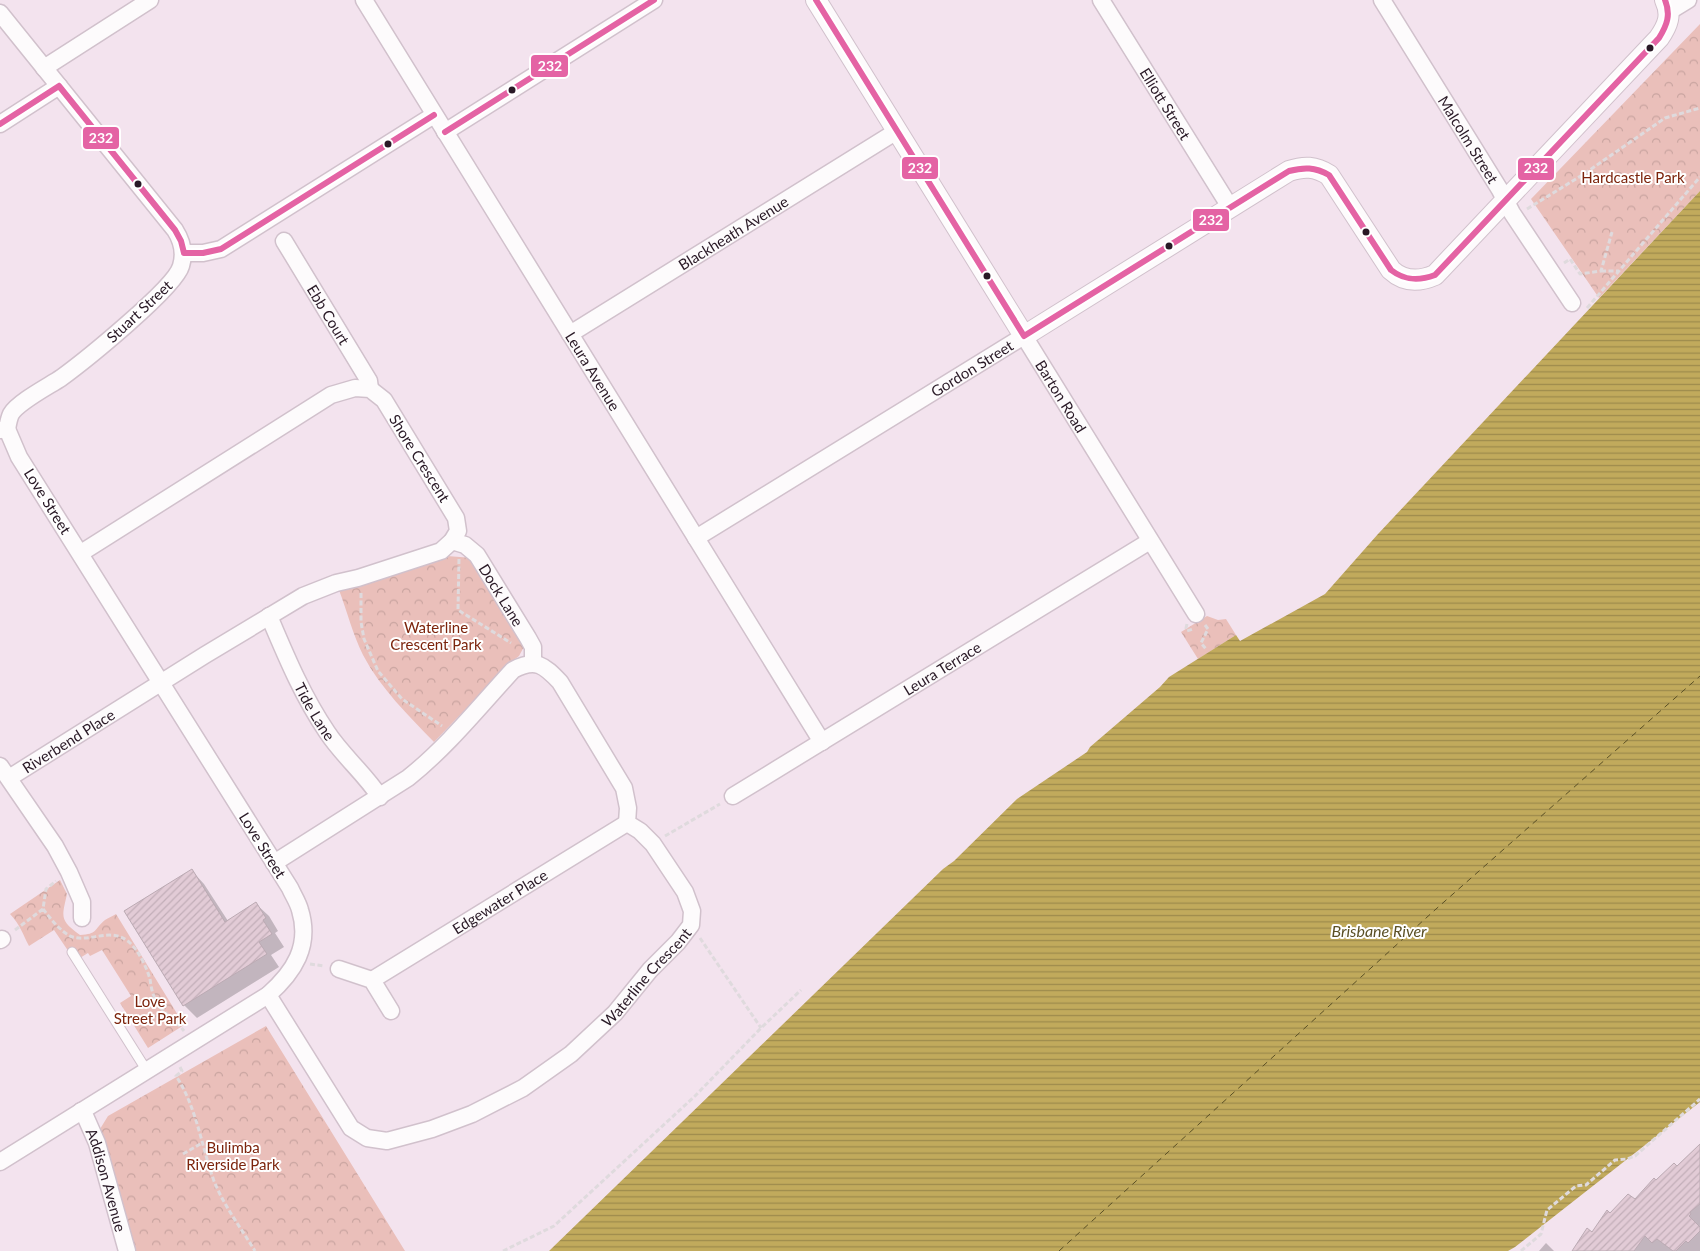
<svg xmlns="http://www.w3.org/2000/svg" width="1700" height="1251" viewBox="0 0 1700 1251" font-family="Lato,sans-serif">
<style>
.park{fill:url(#park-crowns)}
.water{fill:url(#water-rules)}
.shadow{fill:#0003}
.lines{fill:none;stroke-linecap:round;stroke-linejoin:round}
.ferry{stroke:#5b5025;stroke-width:1;stroke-dasharray:6 5;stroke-linecap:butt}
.building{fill:url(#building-hatch);stroke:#bbaab3}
.service-casing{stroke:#d1c1cc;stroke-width:11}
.minor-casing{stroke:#d1c1cc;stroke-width:19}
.tertiary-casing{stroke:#d1c1cc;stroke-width:22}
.path{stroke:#dfdadd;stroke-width:3;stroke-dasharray:5 2.5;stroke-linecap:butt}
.service{stroke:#fdfbfc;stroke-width:9}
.minor{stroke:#fdfbfc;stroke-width:16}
.tertiary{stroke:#fdfbfc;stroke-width:20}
.bus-1-casing{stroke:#fff;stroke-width:10}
.bus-1{stroke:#e463a4;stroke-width:6}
.bus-dot{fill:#291926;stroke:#fff;stroke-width:2}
.labels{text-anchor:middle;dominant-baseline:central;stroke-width:4;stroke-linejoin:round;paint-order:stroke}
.street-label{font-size:15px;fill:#291926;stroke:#fff}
.park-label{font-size:15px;fill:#7c240c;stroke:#fff}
.water-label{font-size:16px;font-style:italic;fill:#5b5025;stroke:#fff}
.line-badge{stroke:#fff;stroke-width:2}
.badge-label{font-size:14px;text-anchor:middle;font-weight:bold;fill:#fff}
</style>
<defs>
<pattern id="park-crowns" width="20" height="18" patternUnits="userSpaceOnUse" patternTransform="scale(1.25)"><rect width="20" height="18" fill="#eabfba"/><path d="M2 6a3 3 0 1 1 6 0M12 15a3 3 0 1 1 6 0" fill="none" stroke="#c9a4a0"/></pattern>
<pattern id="water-rules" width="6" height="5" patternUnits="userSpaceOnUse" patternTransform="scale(1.25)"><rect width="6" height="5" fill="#c1aa5c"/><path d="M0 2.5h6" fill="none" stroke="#9d8a4c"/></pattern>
<pattern id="building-hatch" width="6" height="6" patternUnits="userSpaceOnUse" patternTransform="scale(1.25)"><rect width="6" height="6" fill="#e2cbd6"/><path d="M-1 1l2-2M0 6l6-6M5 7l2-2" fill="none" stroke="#c2aeb8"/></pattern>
</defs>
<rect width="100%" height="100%" fill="#f3e3ee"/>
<!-- park -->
<path class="park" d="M1700,24v167l-101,107 -68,-99z
M447,556l26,2 53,85 -7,13 -9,7 -76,79c-26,-27 -53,-53 -71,-87 -10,-20 -16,-44 -24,-65z
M1207,616l11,4 8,-1 10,16 -38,24 -17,-27z
M60,880l7,14c-5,23 -8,26 13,41 18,-1 13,-5 25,-15 3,-2 8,-4 11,-6l68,111 -36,23 -28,-45 11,-7 -29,-46 -12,6 -2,-3 -13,8 -21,-31 -25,16c-7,-13 -8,-20 -19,-32z
M266,1026l139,225h-272l-33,-122 8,-13z"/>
<!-- water -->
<path class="water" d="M1700,191v911l-185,145 -7,4h-959l394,-382 11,-8 63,-62 70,-47 3,-5 70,-60 9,-10 67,-42 4,6 85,-47 53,-60z"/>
<!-- shadow -->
<path class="shadow" d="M192,871l12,13 24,37 28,-17 13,12 9,15 -3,2 9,14 -13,8 8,12 -82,51 -13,-13 -58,-94z
M1700,1144v107h-126l37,-37 24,-13 21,-19 21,-15z
M1546,1243l8,8h-15z"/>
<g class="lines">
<!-- ferry -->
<path class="ferry" d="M1059,1251l377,-342 264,-233"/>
</g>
<!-- building -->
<path class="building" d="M192,869l33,53 31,-20 10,16 -3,2 9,14 -13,8 8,12 -84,52 -59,-95z
M1700,1144v60l-10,8 1,2 -2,2 11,11v4l-12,12 -2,-2 -10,10h-3l-16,-12 -5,4 -7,-7 -11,15h-62l15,-23 5,4 15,-22 3,3 18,-19 7,5 19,-21 2,2 18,-17 3,3z"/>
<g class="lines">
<!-- service casing -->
<g class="service-casing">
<path id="service" d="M72,952l75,119"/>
</g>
<!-- minor casing -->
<g class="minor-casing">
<g id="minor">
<path id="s1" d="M364,0l458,742"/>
<path id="s2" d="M1101,0l129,207"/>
<path id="s3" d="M1382,0l118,190 12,23 60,90"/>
<path d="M1670,11l18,-11"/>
<path d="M0,13l175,217c7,11 10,23 6,36 -6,22 -98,96 -120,112 -12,8 -43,24 -50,36 -2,4 -3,10 -4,15l-7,1"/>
<path d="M44,68l106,-68"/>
<path d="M0,124l59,-38"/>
<path d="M445,132l209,-132"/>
<path id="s4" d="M284,241l85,140 1,8"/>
<path d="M184,253h19l18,-4 213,-134"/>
<path id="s5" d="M570,334l327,-203"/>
<path id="s6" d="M696,538l328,-202 172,278"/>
<path id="s7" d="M452,541l13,4 12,10 51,83 5,9v16"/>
<path id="s8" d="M269,616c17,40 33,79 58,116 15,23 37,41 53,65"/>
<path d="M0,766l55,80 14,26 13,30v16"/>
<path id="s9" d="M9,778l196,-123 98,-59 33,-13 22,-5 83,-27 11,-10 6,-10 -2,-13 -72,-118 -14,-11 -15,-1 -24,7 -250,158"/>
<path id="s10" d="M733,796l417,-255"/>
<path d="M0,940l2,-1"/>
<path d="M339,969l33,11 19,31"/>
<path id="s11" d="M372,980l255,-157"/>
<path id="s12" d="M268,995l83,133 16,10 20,3 45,-12 40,-15 51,-26 48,-34 44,-41 35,-43 28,-28 13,-17 1,-14 -7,-19 -32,-48 -13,-13 -13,-8 1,-15 -4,-20 -64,-106c-16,-17 -24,-24 -47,-12 -34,37 -66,77 -105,108l-134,85"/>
<path id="s13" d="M81,1111l5,7 11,25 30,108"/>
<path d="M0,1162l268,-167c26,-23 43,-49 32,-85 -2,-8 -7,-15 -10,-22l-271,-431 -12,-28"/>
</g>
</g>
<!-- tertiary casing -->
<g class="tertiary-casing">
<path id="tertiary" d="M816,0l208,336 265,-165c15,-5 26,-5 40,4l62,95c13,12 28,12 44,5l224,-237c9,-13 13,-23 6,-38"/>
</g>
<!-- path -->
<path class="path" d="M1527,209l57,-35 81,-56 35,-10
M1564,263l6,-4 10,15 21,-3 11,-39
M1601,271h17
M1587,308l113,-131
M459,559l-1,51 53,33
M361,593v29l3,17 14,32 24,28 40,27
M1187,624l-1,4 1,3 6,-2
M1205,625l3,4 -7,14 5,6
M665,836l55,-32
M43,909c8,10 16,21 27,27 19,8 40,-10 59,6 10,9 17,24 21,37 1,7 2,14 6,22 6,11 20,20 28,30
M15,930l28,-21 3,-20 10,-8
M700,938l61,90
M310,964l14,2
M180,1067l2,4 -6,5c21,32 25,69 38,105 10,25 27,47 41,70
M183,1154l19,-11
M503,1251l51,-25 141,-130 66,-68 40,-38
M1521,1251l20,-17 6,-24 29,-24 10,-1 29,-25 12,-1 8,-3 65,-57"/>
<!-- service -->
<use href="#service" class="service"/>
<!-- minor -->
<use href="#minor" class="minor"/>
<!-- tertiary -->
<use href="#tertiary" class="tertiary"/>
<!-- bus-1 casing -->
<g class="bus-1-casing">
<path id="bus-1" d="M816,0l208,336
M59,86l116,144 6,11 3,12
M0,124l59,-38
M445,132l209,-132
M184,253h19l18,-4 213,-134
M1024,336l265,-165c15,-4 26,-4 40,4l62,95c14,11 28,11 44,5l224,-237c8,-13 12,-23 6,-38"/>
</g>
<!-- bus-1 -->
<use href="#bus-1" class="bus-1"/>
</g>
<!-- markers -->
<g class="bus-dot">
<circle cx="1650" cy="48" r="4.5"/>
<circle cx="512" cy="90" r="4.5"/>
<circle cx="388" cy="144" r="4.5"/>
<circle cx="138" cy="184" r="4.5"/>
<circle cx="1366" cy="232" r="4.5"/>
<circle cx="1169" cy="246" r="4.5"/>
<circle cx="987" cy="276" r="4.5"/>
</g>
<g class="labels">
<!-- street labels -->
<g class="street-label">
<text stroke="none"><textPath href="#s2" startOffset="122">Elliott Street</textPath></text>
<text stroke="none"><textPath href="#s3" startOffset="164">Malcolm Street</textPath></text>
<text stroke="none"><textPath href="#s5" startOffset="192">Blackheath Avenue</textPath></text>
<text transform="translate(139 311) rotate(-43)">Stuart Street</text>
<text stroke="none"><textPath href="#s4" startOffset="86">Ebb Court</textPath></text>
<text stroke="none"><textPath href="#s6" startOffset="324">Gordon Street</textPath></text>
<text stroke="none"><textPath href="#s1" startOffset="436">Leura Avenue</textPath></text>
<text stroke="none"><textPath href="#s6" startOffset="456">Barton Road</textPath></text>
<text transform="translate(420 458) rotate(58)">Shore Crescent</text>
<text transform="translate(48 501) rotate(58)">Love Street</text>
<text stroke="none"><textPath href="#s7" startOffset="76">Dock Lane</textPath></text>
<text stroke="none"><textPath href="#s10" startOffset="245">Leura Terrace</textPath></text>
<text stroke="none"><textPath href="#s8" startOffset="106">Tide Lane</textPath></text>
<text stroke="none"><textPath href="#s9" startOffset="70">Riverbend Place</textPath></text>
<text transform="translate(263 845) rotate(58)">Love Street</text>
<text stroke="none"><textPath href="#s11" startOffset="150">Edgewater Place</textPath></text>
<text stroke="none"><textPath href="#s12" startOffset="509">Waterline Crescent</textPath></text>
<text stroke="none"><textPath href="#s13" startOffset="74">Addison Avenue</textPath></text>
</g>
<!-- park labels -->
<g class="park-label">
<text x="1633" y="177">Hardcastle Park</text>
<text x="436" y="627">Waterline<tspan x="436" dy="17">Crescent Park</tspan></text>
<text x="150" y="1001">Love<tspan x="150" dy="17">Street Park</tspan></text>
<text x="233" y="1147">Bulimba<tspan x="233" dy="17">Riverside Park</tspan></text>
</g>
<!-- water labels -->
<g class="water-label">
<text x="1379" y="930">Brisbane River</text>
</g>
</g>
<g class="line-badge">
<rect x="530" y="54" width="39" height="24" rx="5" fill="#e463a4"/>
<rect x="82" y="126" width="38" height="24" rx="5" fill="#e463a4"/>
<rect x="901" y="156" width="38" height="24" rx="5" fill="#e463a4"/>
<rect x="1517" y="157" width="38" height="24" rx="5" fill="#e463a4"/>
<rect x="1192" y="208" width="38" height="24" rx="5" fill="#e463a4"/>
</g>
<g class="badge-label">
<text x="550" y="71">232</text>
<text x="101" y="143">232</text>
<text x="920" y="173">232</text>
<text x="1536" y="173">232</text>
<text x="1211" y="225">232</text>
</g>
</svg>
